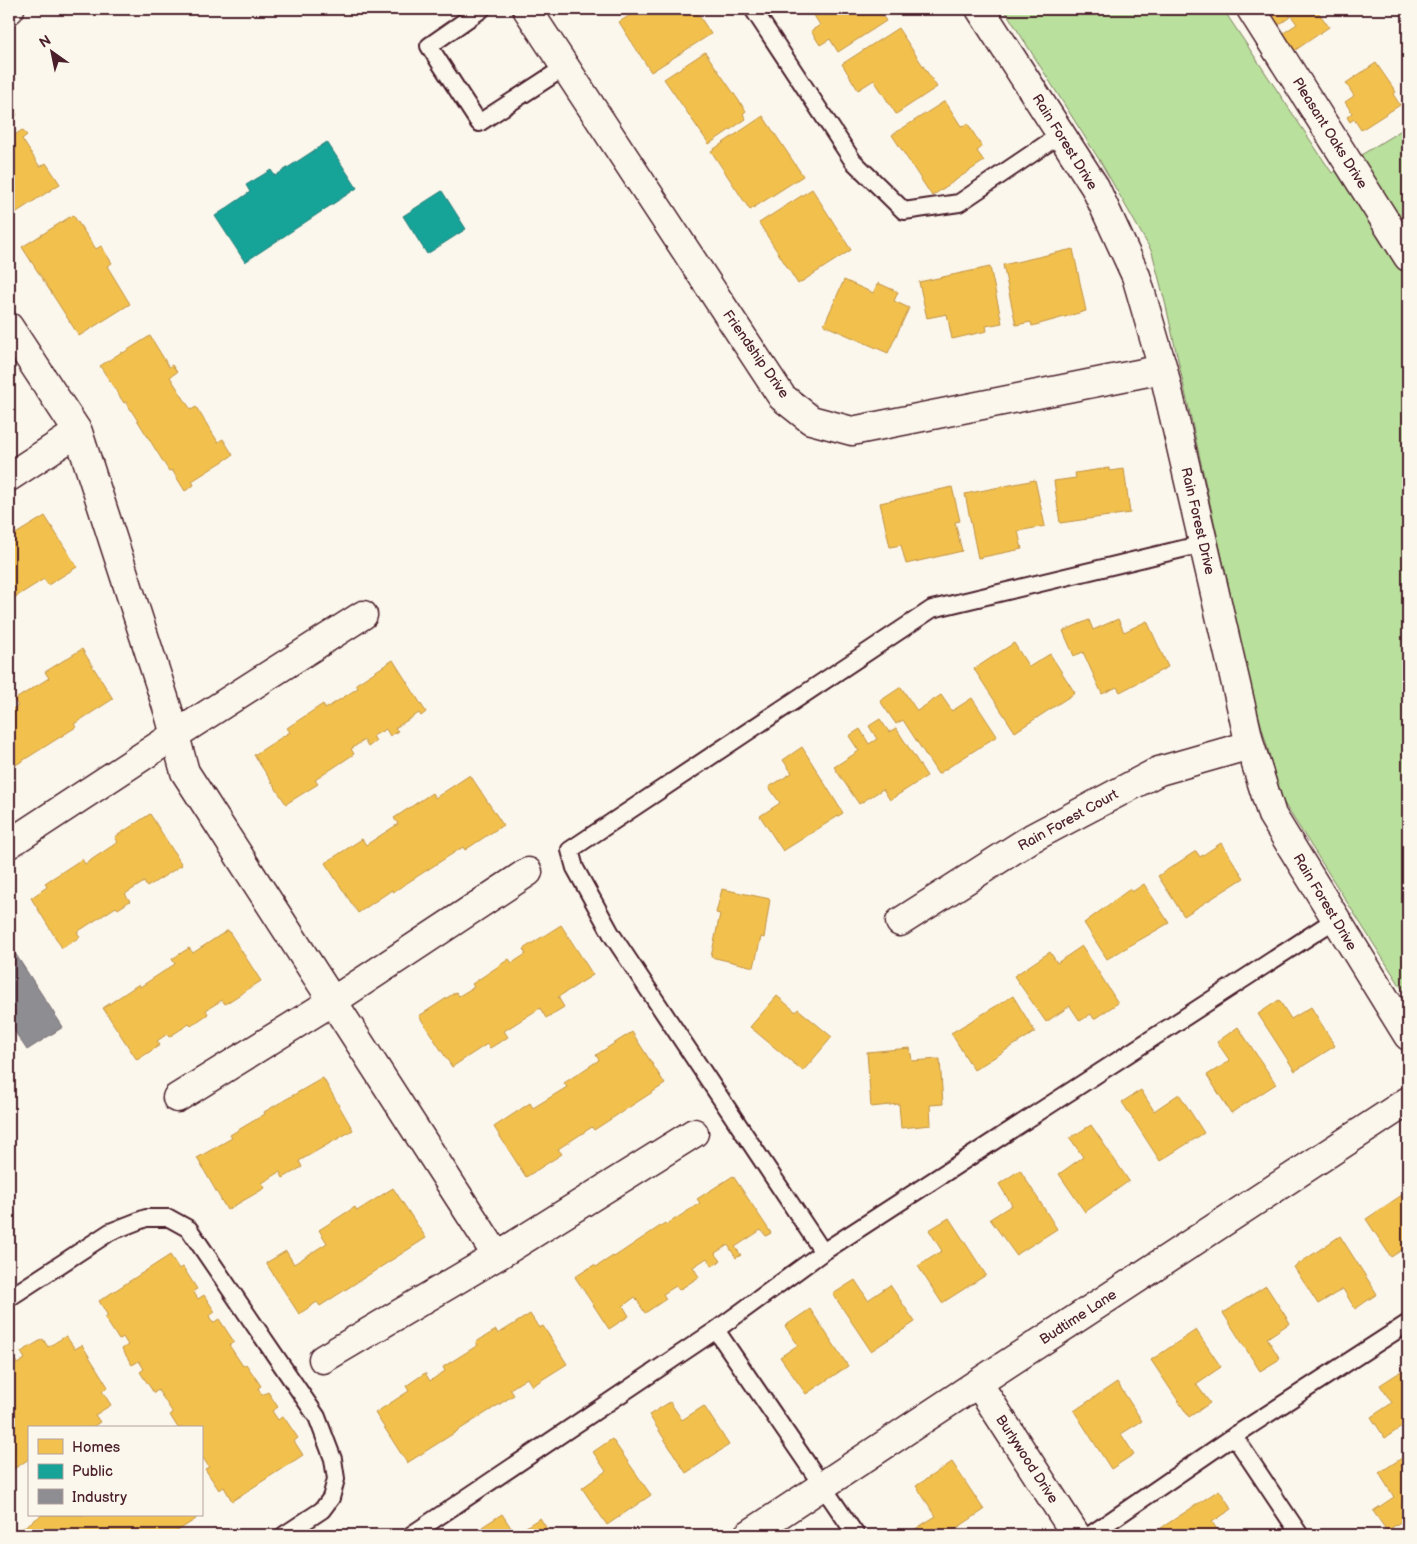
<svg xmlns="http://www.w3.org/2000/svg" width="1417" height="1544" viewBox="0 0 1417 1544" font-family="'Balsamiq Sans',sans-serif">
<style>
.green{fill:#b9e09c;stroke:#828064}
.homes{fill:#f2c14e;stroke:#c09044}
.public{fill:#17a398;stroke:#267b77}
.industry{fill:#8d8d92;stroke:#796c73}
.lines{fill:none;stroke-linecap:round;stroke-linejoin:round}
.lane-casing{stroke:#4a1f2b;stroke-width:20}
.street-casing{stroke:#4a1f2b;stroke-width:31}
.secondary-casing{stroke:#4a1f2b;stroke-width:31}
.lane{stroke:#fbf7ec;stroke-width:16}
.street{stroke:#fbf7ec;stroke-width:28}
.secondary{stroke:#fbf7ec;stroke-width:28}
.labels{text-anchor:middle;dominant-baseline:central;stroke-width:5;stroke-linejoin:round;paint-order:stroke}
.street-label{font-size:14px;fill:#4a1f2b;stroke:#fbf7ec}
</style>
<rect width="100%" height="100%" fill="#fbf7ec"/>
<filter id="ink" filterUnits="userSpaceOnUse"><feTurbulence type="fractalNoise" baseFrequency=".02" numOctaves="2"/><feDisplacementMap in="SourceGraphic" scale="10" xChannelSelector="R" yChannelSelector="G"/><feConvolveMatrix kernelMatrix="1 2 1 2 8 2 1 2 1" color-interpolation-filters="sRGB"/></filter>
<g filter="url(#ink)">
<!-- green -->
<path class="green" d="M1004,9h219l109,164 76,-47v872l-126,-198 -30,-108 -86,-386 -14,-54 -52,-91z"/>
<!-- homes -->
<path class="homes" d="M640,9h55l16,25 -60,38 -32,-50z
M810,9h68l8,12 -48,31 -8,-13 -10,6 -9,-14 9,-6z
M1265,9h51l13,18 -35,24 -12,-17 15,-10 -8,-11 1,4 -13,9z
M898,28l39,59 -41,27 -22,-34 -16,10 -16,-26z
M705,52l41,59 -3,3 3,5 -37,25 -45,-65z
M1376,63l20,29 -3,2 7,11 -39,25 -7,-11 -4,3 -3,-5 5,-4 -7,-11 9,-6 -8,-13z
M945,101l16,25 7,-2 14,23 -5,4 7,10 -52,35 -40,-61z
M9,102l8,13 -8,6z
M763,116l40,60 -53,34 -39,-59z
M22,130l5,5 -5,4 18,28 6,-4 14,21 -51,33v-85l3,5z
M812,189l39,61 -53,34 -39,-61z
M73,215l23,34 5,-3 11,17 -5,3 23,38 -51,32 -57,-89z
M1073,249l13,62 -54,15 -1,-4 -15,3 -13,-60z
M990,267l12,56 -16,3 1,5 -35,8 -5,-25 -20,4 -8,-36z
M844,280l29,13 5,-10 20,9 -4,9 15,7 -21,45 -64,-28z
M150,336l19,31 3,-2 5,7 -7,5 21,33 5,-3 22,35 5,-3 10,16 -41,26 2,4 -9,6 -13,-21 -3,1 -43,-69 -2,1 -24,-37 22,-14 1,1z
M1109,468v3l15,-2 6,44 -70,10 -6,-42 22,-3 -1,-5z
M1035,480l10,46 -27,5 4,18 -44,9 -13,-64z
M952,487l8,34 -5,1 7,29 -56,13 -5,-19 -11,2 -10,-44z
M45,516l32,51 -29,18 -4,-6 -35,22v-63z
M1118,619l6,13 23,-11 21,46 -48,25 -3,-5 -15,7 -19,-42 -9,4 -11,-25 26,-11 4,10z
M1014,643l15,24 21,-13 25,39 -60,39 -41,-63z
M82,649l31,50 -39,25 2,3 -65,41 2,4 -4,2v-63l9,-5 -4,-6 35,-22 -4,-6z
M393,660l33,52 -5,4 -2,-3 -24,15 3,3 -8,5 -4,-7 -13,7 3,5 -8,6 -4,-7 -13,9 3,5 -39,26 3,4 -32,20 -32,-49 36,-23 -3,-4 36,-24 2,5 33,-21 -2,-4z
M901,687l16,24 24,-16 11,16 20,-13 25,38 -59,38 -35,-54 -7,4 -16,-23z
M880,719l9,13 7,-4 31,48 -37,24 -7,-11 -24,15 -25,-37 25,-16 -10,-15 11,-7 9,15 8,-5 -8,-13z
M802,747l41,66 -60,38 -23,-35 20,-13 -11,-16 23,-14 -9,-13z
M470,775l33,50 -38,25 -2,-3 -70,45 -1,-2 -34,23 -33,-50 37,-24 4,6 32,-21 -4,-6 38,-25 3,5z
M150,814l32,51 -35,22 -3,-5 -19,12 5,7 -12,8 -2,-2 -39,25 3,5 -18,11 -31,-50 16,-11 -2,-4 37,-24 3,5 33,-22 -3,-5z
M1221,843l23,35 -60,38 -26,-40 38,-25 4,6z
M1144,884l25,39 -62,36 -23,-36 46,-34 2,3z
M722,889l48,10 -6,39 -3,-1 -7,30 -43,-10 9,-43 -4,-1z
M561,925l32,50 -35,22 6,10 -18,11 -6,-10 -36,23 4,6 -18,11 -3,-4 -35,23 -33,-51 37,-24 3,4 15,-9 -2,-3 37,-25 3,4 14,-9 -3,-5z
M228,930l33,51 -36,23 -3,-4 -16,10 2,4 -17,12 -2,-2 -20,13 -2,-3 -10,7 3,4 -23,15 -34,-52 36,-24 1,3 35,-23 -3,-5 17,-11 4,5z
M1082,946l36,57 -24,16 -3,-5 -11,7 -10,-15 -24,16 -32,-46 36,-24 7,11z
M777,996l19,16 2,-3 34,28 -29,34 -53,-44z
M1013,996l22,36 -61,38 -23,-37z
M1279,1000l12,19 20,-12 24,39 -40,25 -37,-57z
M1238,1027l38,57 -45,29 -24,-38 23,-14 -13,-19z
M632,1032l33,52 -71,46 -2,-3 -34,22 4,5 -36,23 -32,-50 36,-24 3,5 34,-21 -3,-4 35,-23 -3,-5z
M910,1048l2,13 28,-2 3,45 -13,1 1,20 -30,3 -2,-24 -28,3 -4,-55z
M323,1078l30,52 -54,31 3,6 -19,11 -3,-6 -18,11 3,5 -38,22 -30,-52 35,-20 -2,-3 35,-21 -1,-2z
M1141,1090l13,21 25,-17 25,39 -44,28 -38,-59z
M1091,1125l38,56 -44,31 -26,-38 24,-17 -13,-19z
M1020,1170l37,59 -41,26 -26,-36 22,-14 -13,-21z
M733,1176l38,57 -5,3 -5,-6 -26,17 6,8 -5,3 -8,-13 -13,8 6,8 -9,5 -5,-8 -14,9 6,10 -20,13 -3,-4 -13,8 3,5 -21,14 -10,-16 -12,9 6,10 -20,13 -34,-52 19,-12 2,2 17,-11 1,1 51,-34 1,2 34,-22 -3,-4z
M393,1188l33,50 -106,68 -3,-4 -18,12 -33,-51 20,-12 8,13 33,-21 -8,-13 36,-23 2,4z
M1408,1191v55l-17,11 -25,-38z
M949,1218l37,57 -44,28 -24,-37 24,-15 -13,-21z
M1340,1236l37,58 -22,15 -12,-20 -25,15 -24,-37z
M170,1255l9,14 4,-2 14,22 -4,2 5,8 6,-4 11,17 -6,4 4,7 6,-4 15,23 -5,3 14,21 3,-2 15,22 -3,2 4,7 6,-3 10,15 -6,4 6,9 5,-4 15,22 -4,3 9,14 -71,46 -8,-14 -5,3 -14,-21 4,-2 -6,-9 -2,1v-31h-23l-8,-13 3,-2 -15,-23 -4,3 -14,-21 4,-3 -5,-8 -7,4 -10,-16 6,-4 -5,-8 -4,3 -14,-22 3,-2 -9,-15z
M855,1280l13,20 22,-15 25,37 -44,29 -38,-57z
M1266,1286l24,37 -23,15 13,21 -20,12 -37,-58z
M810,1309l38,57 -42,28 -26,-37 18,-12 -13,-19z
M530,1314l9,14 4,-2 24,38 -35,22 -5,-8 -17,11 4,6 -107,68 -32,-50 34,-22 -3,-5 19,-13 5,8 15,-10 -2,-4 35,-22 -2,-3 20,-12 2,4z
M1196,1330l25,37 -25,17 14,19 -21,14 -38,-57z
M66,1336l9,13 7,-4 26,42 -6,4 9,14 -16,10 5,7 -9,6h-62v31l-20,13v-109l6,-3 2,4 8,-5 -4,-7 22,-13 5,8z
M1408,1367v56l-23,15 -14,-21 21,-14 -12,-18z
M1117,1382l25,39 -21,13 13,20 -23,15 -37,-58z
M670,1402l12,18 22,-14 25,39 -43,28 -37,-58z
M612,1439l39,56 -44,30 -25,-37 24,-17 -13,-19z
M1408,1454v63l-21,14 -14,-20 21,-14 -15,-24z
M952,1462l32,48 -33,22 2,3h-38l-3,-4 24,-15 -20,-30z
M1219,1490l13,19 -20,13 9,13h-55l-5,-7z
M502,1514l13,20 25,-16 11,17h-64l-5,-8z
M42,1515h151l3,4 -25,16h-157l1,-2z"/>
<!-- public -->
<path class="public" d="M327,142l30,46 -112,74 -30,-46 35,-24 -4,-7 25,-15 4,6z
M442,191l24,38 -39,25 -24,-38z"/>
<!-- industry -->
<path class="industry" d="M9,944l54,83 -36,23 -18,-27z"/>
<g class="lines">
<!-- lane casing -->
<g class="lane-casing">
<path id="lane" d="M482,9l-53,37 50,77 86,-56
M753,9l100,152 51,50 55,-8 102,-69
M1203,544l-271,65 -362,241 5,18 37,67 211,317 513,-333
M823,1252l-107,78 140,205
M9,1298l101,-66 36,-14h23l20,11 128,188 16,42 3,20 -5,19 -9,12 -38,25
M1234,1436l66,99
M411,1535l305,-205
M1090,1535l144,-99 174,-113"/>
</g>
<!-- street casing -->
<g class="street-casing">
<path id="street" d="M527,9l255,388 29,23 41,11 311,-62
M980,9l115,178 41,89 27,93 87,376 22,70 136,221
M1251,9l157,248
M9,327l69,105 90,278 17,62 312,484 197,-123
M9,477l69,-45
M9,844l166,-109 188,-120
M900,922l132,-84 127,-67 91,-26
M177,1098l156,-97 195,-129
M323,1359l174,-103
M978,1383l98,152
M748,1535l230,-152 430,-282"/>
</g>
<!-- secondary casing -->
<g class="secondary-casing">
<path id="secondary" d="M9,10l1,-1"/>
</g>
<!-- lane -->
<use href="#lane" class="lane"/>
<!-- street -->
<use href="#street" class="street"/>
<!-- secondary -->
<use href="#secondary" class="secondary"/>
</g>
</g>
<g class="labels">
<!-- street labels -->
<g class="street-label">
<text transform="translate(1330 133) rotate(58)">Pleasant Oaks Drive</text>
<text transform="translate(1065 142) rotate(58)">Rain Forest Drive</text>
<text transform="translate(756 354) rotate(55)">Friendship Drive</text>
<text transform="translate(1198 521) rotate(77)">Rain Forest Drive</text>
<text transform="translate(1068 820) rotate(-29)">Rain Forest Court</text>
<text transform="translate(1325 902) rotate(59)">Rain Forest Drive</text>
<text transform="translate(1078 1317) rotate(-33)">Budtime Lane</text>
<text transform="translate(1027 1459) rotate(57)">Burlywood Drive</text>
</g>
</g>
<!-- margin -->
<rect width="1417" height="1544" fill="none" stroke="#fbf7ec" stroke-width="30"/>
<rect x="15" y="15" width="1387" height="1514" fill="none" stroke="#4a1f2b" stroke-width="2" filter="url(#ink)"/>
<!-- legend -->
<rect x="28" y="1426" width="175" height="90" fill="#fbf7ec" stroke="#b4a19f"/>
<rect x="38" y="1439" width="25" height="15" fill="#f2c14e" stroke="#b4a19f"/>
<text x="72" y="1452" font-size="15" fill="#4a1f2b">Homes</text>
<rect x="38" y="1464" width="25" height="15" fill="#17a398" stroke="#b4a19f"/>
<text x="72" y="1476" font-size="15" fill="#4a1f2b">Public</text>
<rect x="38" y="1489" width="25" height="15" fill="#8d8d92" stroke="#b4a19f"/>
<text x="72" y="1502" font-size="15" fill="#4a1f2b">Industry</text>
<!-- north arrow -->
<g transform="translate(52 52) rotate(327)" stroke="#fbf7ec" stroke-width="4" paint-order="stroke">
<path d="M0-4L9 19L0 12L-9 19Z" fill="#4a1f2b"/>
<text y="-8" font-size="14" font-weight="bold" text-anchor="middle" fill="#4a1f2b">N</text>
</g>
</svg>
